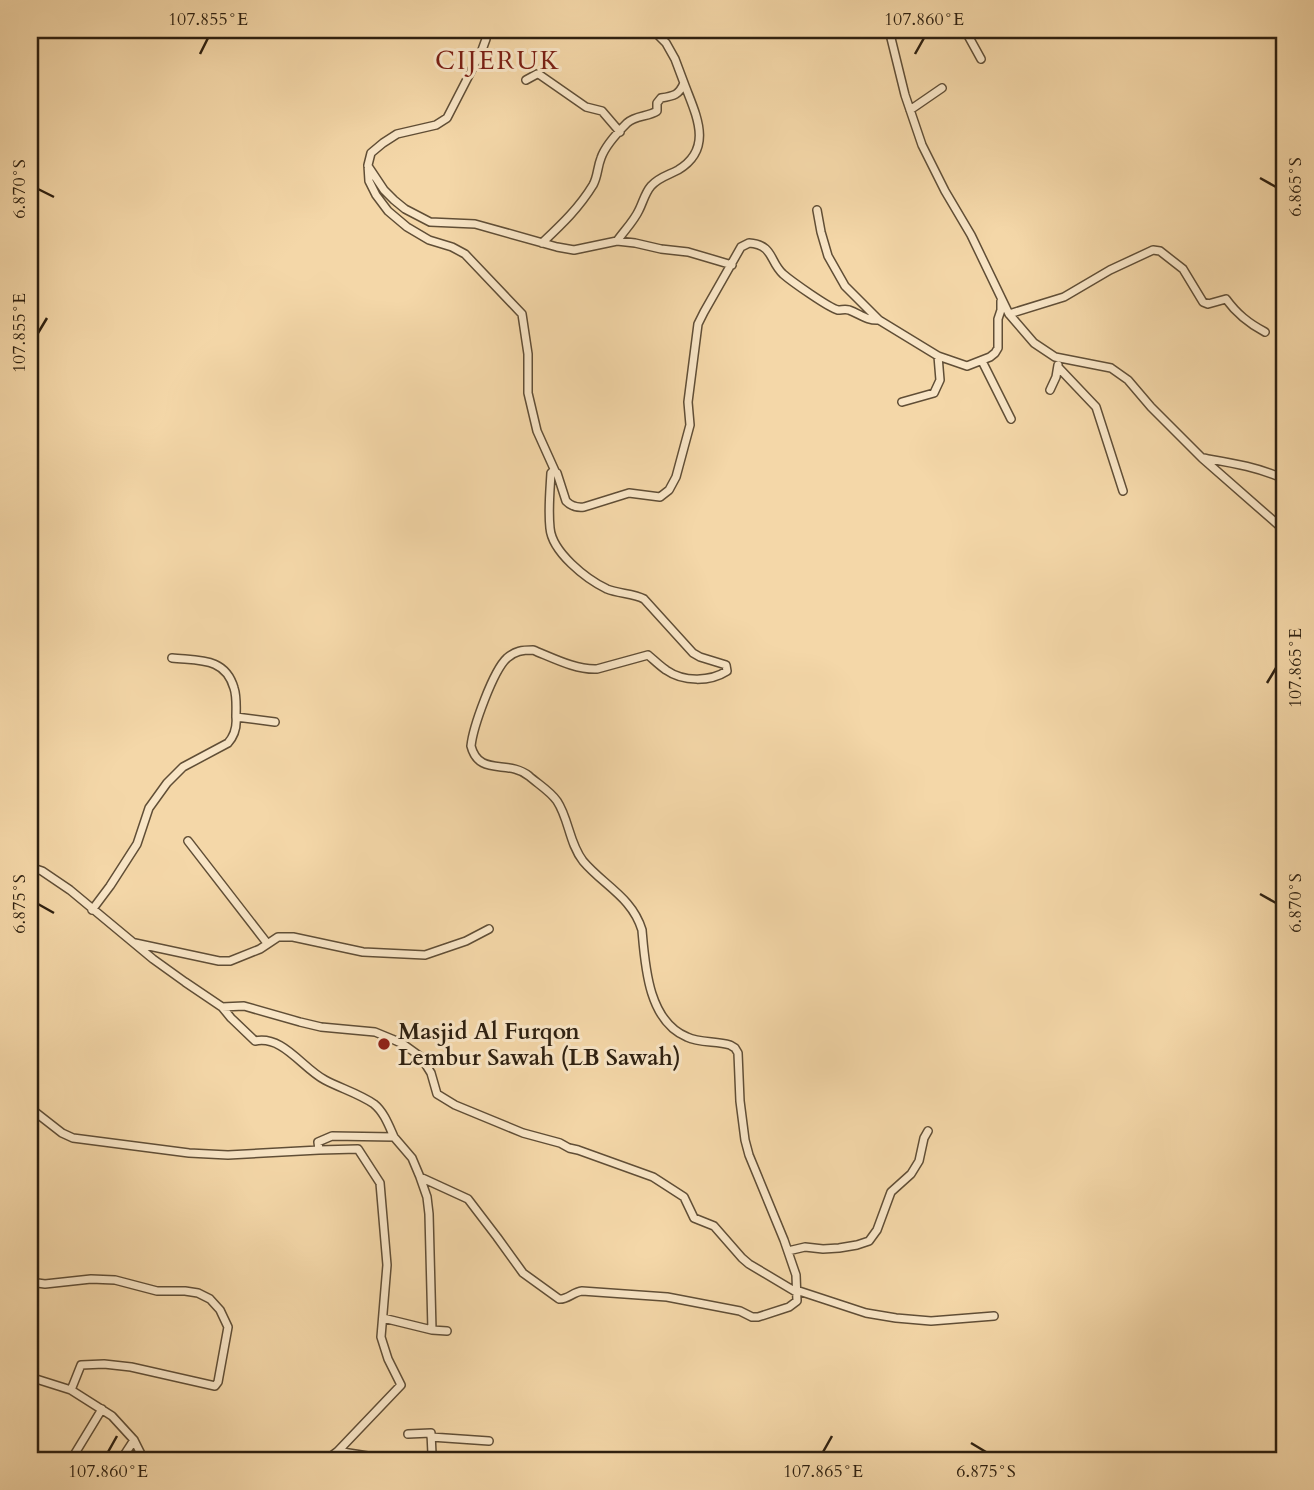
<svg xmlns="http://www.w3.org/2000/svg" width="1314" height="1490" viewBox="0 0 1314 1490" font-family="Cardo,serif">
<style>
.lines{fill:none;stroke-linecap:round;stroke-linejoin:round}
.minor-casing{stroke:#604e36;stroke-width:10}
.minor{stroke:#f8e5c6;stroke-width:7}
.ticks{fill:none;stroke:#2e2010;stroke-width:2.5}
.poi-dot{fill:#8f2418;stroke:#f8e5c6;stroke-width:2.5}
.labels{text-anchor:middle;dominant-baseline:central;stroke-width:6;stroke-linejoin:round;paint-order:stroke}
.poi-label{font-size:23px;font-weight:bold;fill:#2e2010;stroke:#f8e5c6;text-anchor:start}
.quarter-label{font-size:26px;letter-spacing:2px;fill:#7a1f14;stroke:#f8e5c6}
.neatline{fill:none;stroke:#2e2010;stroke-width:2.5}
.ticks-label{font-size:18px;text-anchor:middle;fill:#2e2010}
</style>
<rect width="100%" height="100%" fill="#f4d7a8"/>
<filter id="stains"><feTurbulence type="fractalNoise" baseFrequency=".00286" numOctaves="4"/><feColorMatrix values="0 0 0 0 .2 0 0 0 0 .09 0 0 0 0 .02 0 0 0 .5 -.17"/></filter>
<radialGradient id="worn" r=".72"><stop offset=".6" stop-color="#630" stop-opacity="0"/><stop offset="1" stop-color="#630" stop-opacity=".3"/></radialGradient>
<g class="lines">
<!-- minor casing -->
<g class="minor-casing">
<path id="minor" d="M486,30v9l-4,11 -35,68 -11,7 -39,9 -14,9 -12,10 -3,12 1,16 7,14 12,16 19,16 22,13 23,7 13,7 57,60 6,40v39l9,38 18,40
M889,30l16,65 17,50 23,46 26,44 38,79 25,29 21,14 56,11 17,12 23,27 51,51 82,72
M965,30l16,29
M526,80l11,-6 3,1 46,32 16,4 18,21
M910,110l32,-22
M368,166l16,24 10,10 11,9 25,13 45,2 82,23 17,3 43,-9 18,2 26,6 27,3 44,13
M817,210l4,22 7,24 17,30 34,34 59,36 29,10 23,-9 5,-4 3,-5v-29l3,-9v-9
M617,241c7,-10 17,-20 22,-31 4,-8 6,-17 12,-24 8,-9 18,-11 27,-16 37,-22 17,-57 6,-87
M542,243c20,-19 37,-35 51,-58 5,-9 4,-17 8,-27 4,-12 17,-26 26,-35 9,-8 21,-6 30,-12v-8l4,-5c13,-2 18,-3 23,-15l-9,-24 -9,-16 -13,-13
M1009,314l55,-17 46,-27 43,-20 7,1 23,18 20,33 5,2 18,-5c11,15 22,24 39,33
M982,361l29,58
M1058,367l38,40 27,84
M1050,390l6,-13 2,-12
M902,402l32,-9 6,-13 -2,-24
M1203,458c29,5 55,9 81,21
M172,658c27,3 53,-1 62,30 3,9 2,20 2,29
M188,841l79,102
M30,867l12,4 28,19 83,69 32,23 37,25 22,-1 56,16 21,5 54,5 17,7 11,5 18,13 10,16 6,21 18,11 68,28 37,10 9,5 9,2 75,27 31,20 10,21 20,8 28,32 7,6 47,28
M92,910l18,-24 27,-42 12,-36 18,-25 16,-16 45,-24c7,-8 9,-16 8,-26l39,5
M135,943l84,18h11l30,-12 18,-12h15l70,15 62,3 41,-14 23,-12
M222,1007l9,11 24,23c28,-6 47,27 70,39 15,8 35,14 49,24 10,8 15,22 20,33
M30,1108l32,25 11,5 116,15 39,2 91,-5
M420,1177l7,20 2,17 3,116
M788,1251l17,-4 18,2 16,-1 18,-3 12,-4 8,-11 14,-38 20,-18 8,-13 5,-23 4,-7
M30,1282l15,2 46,-5 24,1 42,11h28l13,2 12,6 10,11 8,17 -10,55 -3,4 -84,-19 -27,-3 -23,1 -10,25 -38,-12
M796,1290l70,23 30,5 35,3 63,-5
M383,1318l49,12 15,1
M71,1390l41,26 22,24 -13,20
M431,1437l58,4
M134,1440l10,20
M338,1451c21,4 77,14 94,3l-1,-21 -23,1
M71,1460l31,-51
M326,1460l12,-9 63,-66 -13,-26 -7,-22 6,-72 -7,-82 -22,-34 -39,1 -1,-8 14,-6 62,1 18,21 8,19 48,22 29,38 26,36 36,26c8,1 14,-7 23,-8l85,6 73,14 12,6h6l31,-10 8,-6 -1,-26 -12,-35 -35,-85 -4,-15 -5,-39 -2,-48 -3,-5 -5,-3c-14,-4 -31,-2 -43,-8 -39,-16 -42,-72 -45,-107 -10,-33 -39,-45 -59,-69 -14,-18 -14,-42 -26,-60 -7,-10 -19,-17 -28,-25 -21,-17 -50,1 -58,-30 2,-19 22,-75 36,-88 8,-7 15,-8 26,-8 20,8 43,20 64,19l51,-14c6,5 12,11 18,15 17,12 44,12 61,1l-1,-6 -26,-8 -7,-4 -49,-54c-11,-6 -25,-5 -37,-10 -21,-10 -55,-37 -57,-61 -2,-18 0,-37 1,-55l2,-2 4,2 9,28c5,5 10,7 18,6l45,-14 31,4 9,-7 7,-13 14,-52 -2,-23 10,-78 6,-12 37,-65 8,-4c25,2 20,18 34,31 8,7 46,34 55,36 4,0 7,-1 11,0 11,4 18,11 30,10"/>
</g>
<!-- minor -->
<use href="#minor" class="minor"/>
</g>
<!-- ticks -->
<path class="ticks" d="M200,54l8,-16M915,54l9,-16M1260,178l16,9M38,189l16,8M38,333l9,-15M1267,683l9,-15M1260,894l16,9M38,904l16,9M971,1443l15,9M108,1452l9,-16M823,1452l9,-16"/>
<!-- markers -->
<circle class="poi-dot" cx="384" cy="1044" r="7"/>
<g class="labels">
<!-- poi labels -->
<g class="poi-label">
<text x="398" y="1031">Masjid Al Furqon<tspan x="398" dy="26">Lembur Sawah (LB Sawah)</tspan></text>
</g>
<!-- quarter labels -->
<g class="quarter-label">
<text x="498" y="60">CIJERUK</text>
</g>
</g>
<!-- margin -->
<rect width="1314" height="1490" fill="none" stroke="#f4d7a8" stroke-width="77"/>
<rect x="38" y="38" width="1238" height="1414" class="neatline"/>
<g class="ticks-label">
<text x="208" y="25">107.855°E</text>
<text x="924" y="25">107.860°E</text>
<text transform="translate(1295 187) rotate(-90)" y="6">6.865°S</text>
<text transform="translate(19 189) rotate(-90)" y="6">6.870°S</text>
<text transform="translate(19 333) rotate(-90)" y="6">107.855°E</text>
<text transform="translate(1295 668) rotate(-90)" y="6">107.865°E</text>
<text transform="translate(1295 903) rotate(-90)" y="6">6.870°S</text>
<text transform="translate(19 904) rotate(-90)" y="6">6.875°S</text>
<text x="108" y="1477">107.860°E</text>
<text x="823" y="1477">107.865°E</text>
<text x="986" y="1477">6.875°S</text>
</g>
<rect width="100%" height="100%" filter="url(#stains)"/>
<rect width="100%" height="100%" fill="url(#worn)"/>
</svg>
